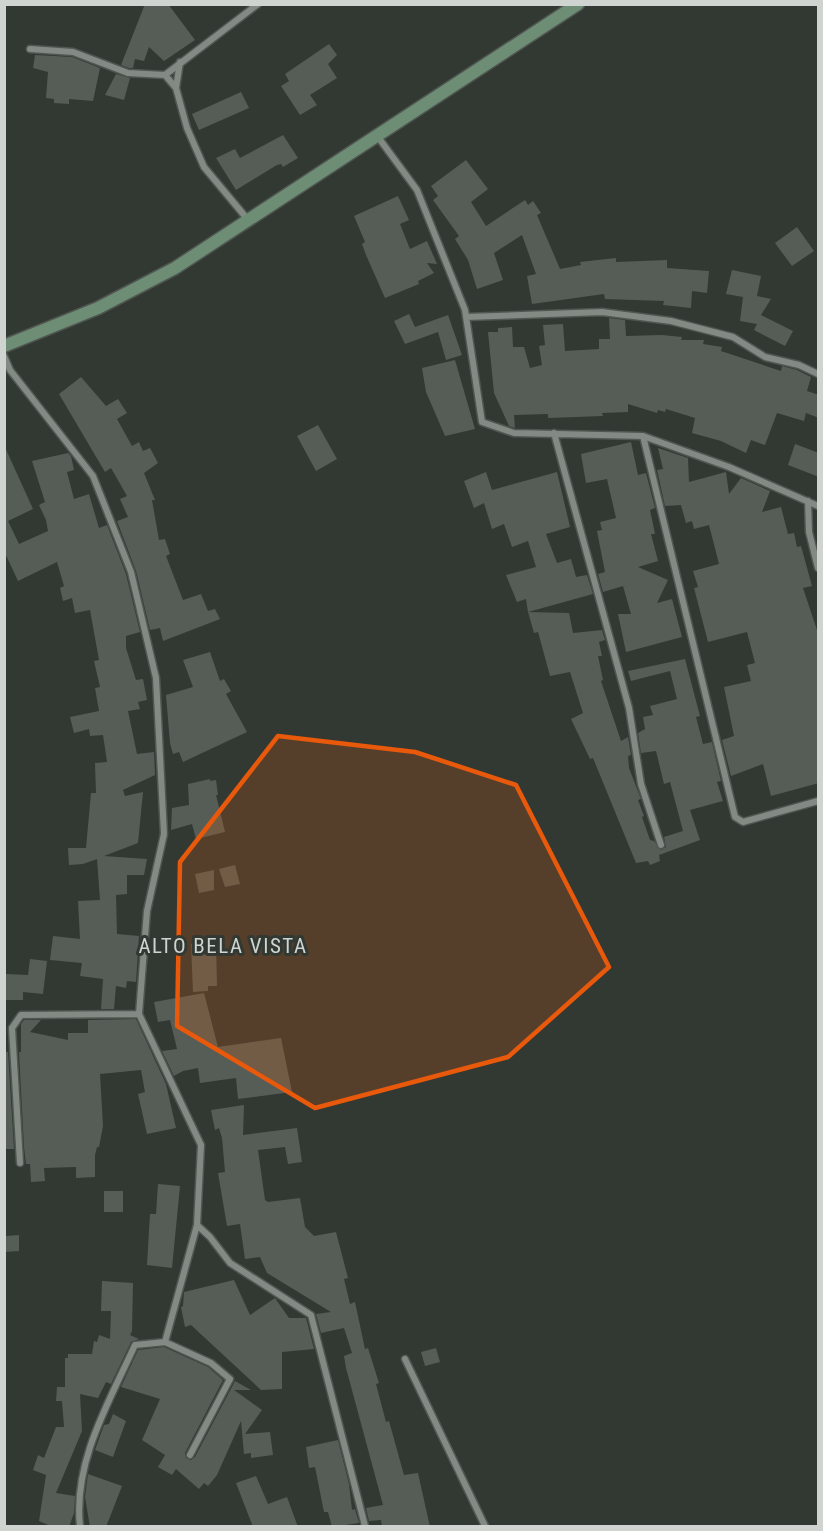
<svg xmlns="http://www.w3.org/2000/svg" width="823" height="1531" viewBox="0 0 823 1531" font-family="'Roboto Condensed',sans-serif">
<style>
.building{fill:#555d56}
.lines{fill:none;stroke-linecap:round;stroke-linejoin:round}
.street-casing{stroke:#505651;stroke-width:9}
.secondary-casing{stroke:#505651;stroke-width:15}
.street{stroke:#828a83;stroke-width:6}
.secondary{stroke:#6d8e74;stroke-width:12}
.marked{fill:#e8590c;fill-opacity:0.2;stroke:#e8590c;stroke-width:4.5;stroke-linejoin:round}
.labels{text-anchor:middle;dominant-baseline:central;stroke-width:6;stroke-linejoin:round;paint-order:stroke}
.neighbourhood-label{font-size:21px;letter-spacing:1.5px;fill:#cfd4d0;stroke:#323933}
</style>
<rect width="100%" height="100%" fill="#323933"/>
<!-- building -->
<path class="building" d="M145,4h23l27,36 -31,21 -15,-14 -5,14 -9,-2 -2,9h-4l-8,-3z
M329,44l8,11 -9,9 9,14 -27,17 7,10 -17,10 -19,-29 8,-5 -4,-7z
M35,55l37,2 28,11 -7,33 -24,-2v5l-15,-1v-4l-8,-1 2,-26 -15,-4z
M116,74l14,4 -6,22 -19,-5z
M241,92l8,16 -50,22 -7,-16z
M283,135l15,23 -15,9 -2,-3 -4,1 -41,25 -20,-32 19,-9 5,9z
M466,160l22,29 -17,13 15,24 39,-26 3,5 5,-4 8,12 -4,2 23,54 21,-4 -1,-3 36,-4v4l51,-2v8l42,3 -2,22 -15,-2 -1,17 -28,-3 1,-4 -59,-2 -1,-5 -72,10 -5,-28 9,-2 -14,-39 -28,18 9,27 -26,9 -9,-29 -13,-21 4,-3 -26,-36 5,-4 -7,-10z
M398,196l11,24 -9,4 10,25 17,-8 10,23 -10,-1 7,10 -16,8 1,3 -34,14 -19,-43 -4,-11 3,-2 -11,-26z
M797,227l17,24 -22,15 -17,-23z
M732,270l29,6 -4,20 14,3 -10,16 32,16 -8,15 -31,-16 3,-6 -17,-3 3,-24 -17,-3z
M409,314l6,13 33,-12 14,40 -16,5 -8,-28 -33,12 -11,-23z
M609,318l16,2 1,16 36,-1 20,2 -1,3h23l-1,4 19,3 -1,4 60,20 1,-5 15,4 14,7 -4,14 12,4v23l-13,-5 -2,8 -27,-8 -12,32 -14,-5 -5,13 -25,-12 -29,-8 3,-15 -29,-9 -1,3 -7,-2 -1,3 -29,-9v8l-26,1 1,3 -55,2v-4l-34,1 1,13 -6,-2 -15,-33 -6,-61h10v-4l14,-1 1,20h11l6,21 12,-3 -3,-19 6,-1 -2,-20 20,-1 2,27 34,-2v-10h11z
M455,360l20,69 -30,7 -19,-44 -4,-24z
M81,377l25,29 12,-7 9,14 -10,6 15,27 7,-4 4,9 7,-3 8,15 -14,10 11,27h-3l7,40 6,-1 5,15 -4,2 17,44 18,-6 7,17 7,-2 5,10 -57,22 -3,-13 -10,2 -14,-59 -19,-50 11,-4 -8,-18 7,-3 -16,-28 -6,4 -46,-78z
M318,425l19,34 -21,12 -19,-35z
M631,442l7,33 8,-2 9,35 -5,2 5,24h-4l7,27 -20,6 30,13 -11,23 15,-4 10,38 -56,15 -8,-38h13l-8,-28 -20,6 -5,-18 7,-2 -8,-41 5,-1 -2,-8 16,-4 -9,-39 -21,4 -5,-29z
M795,444l24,9v24l-31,-12z
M4,445l29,64 -25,12 11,23 29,-13 -2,-11 -7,-15 6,-3 -13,-41 36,-8 3,3 3,14 -7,2 7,27 15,-5 10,34 8,-3 19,49 14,58 -14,4v12l10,32 7,-1 4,21 -9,2 2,7 -12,2 9,43 17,-2 1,23 -32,15 2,6 18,-4 -5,51 -34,13 43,3 -3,16h-17v19l-11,1 1,39 22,2 -3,46 -9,-1 -1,7 -10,-2 -2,23h-13l2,-30 -23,-3 2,-13 -32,-3 3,-24 27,3 -2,-38 22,-1 -3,-41 -14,5 -14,1 -1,-17h18l5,-55h5l-1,-30 12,-1 -4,-27 -13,1 -1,-7 -15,4 -4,-16 29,-6 -4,-23 5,-1 -6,-26 5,-1 -9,-50 -15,3 -3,-15 -9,3 -3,-13 4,-2 -7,-24 -39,19 -14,-30z
M658,448l30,10 1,24 37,-10 3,22 12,-16 29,13 -8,21 19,-5 7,27 6,-1 3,14 4,-1 11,40 -9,2 16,48v147l-48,13 -8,-32 -32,12 -9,-36 12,-4 -10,-49 27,-6 -4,-16 8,-2 -8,-31 -39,10 -14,-54 4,-1 -5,-16 26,-7 -10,-39 -15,4 -2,-8 -6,2 -5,-18 -16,1 -8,-36 6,-1z
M486,472l6,18 65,-18 13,55 -24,7 11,29 14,-4 5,18 11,-2 6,19 -65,18 -2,-13 -9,3 -11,-27 30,-8 -8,-26 -16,6 -8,-23 -12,5 -8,-26 -10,5 -10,-27z
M528,612l41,1 4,20 29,-3 3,10 -6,2 3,14h-4l5,24 -2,1 20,60 7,-4 3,18 -3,1 1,12 12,31 -3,1 6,16 -2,1 8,23 4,1 7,9 5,-3 -2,-10 19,-6 -13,-49 -6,2 -8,-33 -15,2 -3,-20 7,-4 -2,-12 10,-2 -3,-9 27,-7 -7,-28 -39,10 -3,-10 57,-12 15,57 -4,1 7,27 9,-2 9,39 -4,1 6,19 -33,9 10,30 -41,15 1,6 -10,4 -2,-4 -12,2 -43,-105 -3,1 -19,-40 12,-6 -13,-41 -20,4 -12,-44 -4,1z
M210,652l10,29 4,-2 7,12 -5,3 21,38 -64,30 -4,-10 -6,2 -3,-11 -4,-48 27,-8 -10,-27z
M210,779v2l6,-1 2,15h-2l9,37 -29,7 -4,-15 -21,6 1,-22 17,-3 -1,-21z
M235,865l5,19 -15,3 -6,-18z
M214,870v20l-15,3 -4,-19z
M216,943l1,43h-9v5l-15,1 -2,-48z
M30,959l17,2 -4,33 -20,-2v8h-19l2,-26 22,1z
M204,993l14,54 63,-9 11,54 -54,7 -2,-21 -36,5 -2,-15 -15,3 -9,5 -12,-25 15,-2 -7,-29 -12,2 -4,-20z
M136,1019l30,65 10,44 -29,6 -9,-40 7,-2 -4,-22 -41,4 3,52 -4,21h-2l-2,8v22l-19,1v-11l-32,1 1,13 -14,1 -1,-18h-4l-2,-17 -5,-95h2v-28l3,-4h17l-11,12 38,8v-7h20v-13z
M4,1052h4l6,97h-10z
M244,1105l-1,30 54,-7 5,34 -14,2 -3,-17 -27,3 7,50 3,2 32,-4 5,29 9,9 22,-4 12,46 -4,1 6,25 5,-2 10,47 3,-1 11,35 -3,1 10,38 3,-1 15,54 14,-2 12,54h-48l-1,-7 -12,1 -3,-13 17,-3 -37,-137 -2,-12 8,-3 -8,-25 -23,5 -5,-19 15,-2 -64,-39 -7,-16 -15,2 -5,-35 -13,2 -9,-53 7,-1 -3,-34 -3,-10 -4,2 -4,-20z
M158,1184l22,2 -8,82 -25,-3 3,-51h6z
M104,1191h19v21h-19z
M19,1235v16l-15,1 2,-16z
M234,1280l16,35 25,-17 14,20h17l8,31 -32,3v37l-21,1 -70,-65 -6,2 -4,-20 2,-1 1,-14z
M102,1281l31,2 -1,48 -2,4 9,4 -8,3 -20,42 -5,-2 -8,16 -18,-4 2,37 -26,62 19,3 -1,17 -5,14h-16l-14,-6 7,-46 -13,-5 5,-15 6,3 12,-31h8l-2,-26h-6l1,-14h8v-29h3v-4h24l2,-13 3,1 2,-7 11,4 1,-28h-10z
M164,1347l44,20 15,13 -38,73 1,5 5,2 4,-3 40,-76 16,9h-17l28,20 -17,24 25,-2 3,23 -22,3v-5l-7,1 -3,-33 -24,54 -9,11 -4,-3 -5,6 -23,-20 -4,6 -14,-8 7,-12 -23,-15 18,-41 -39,-12 17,-37z
M436,1348l4,14 -15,4 -4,-14z
M113,1414l13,7 -13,36 -18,-7 9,-25 5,-1z
M338,1440l11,44 3,26 3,-1 4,14 -27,4 -4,-15h-4l-9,-45 -6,1 -3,-21z
M88,1474l34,12 -16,41h-16l-5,-30z
M256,1476l12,28 19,-7 11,30h-45l-17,-44z"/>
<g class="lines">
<!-- street casing -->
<g class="street-casing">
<path id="street" d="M30,49l43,3 55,21 37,2 93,-71
M180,62l-4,26 11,40 17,39 45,54
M165,75l11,13
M378,137l39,53 48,120 17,112 32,11 129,3 86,31 89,39
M466,317l136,-5 69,9 62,16 32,20 34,8 19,9
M4,356l6,14 83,106 38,96 25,106 8,156 -17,77 -8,103 62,131 -4,80 13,12 20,26 81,52 54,211
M554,433l75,275 12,76 20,61
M643,436l92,381 8,5 75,-21
M808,501l1,31 9,36
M20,1163l-8,-135 9,-13 118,-1
M165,1342l32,-117
M405,1359l80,167
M80,1526c-7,-64 29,-124 55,-181l30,-3 46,21 19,16 -40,76"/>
</g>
<!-- secondary casing -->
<g class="secondary-casing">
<path id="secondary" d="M4,346l94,-38 77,-40 403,-264"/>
</g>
<!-- street -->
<use href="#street" class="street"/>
<!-- secondary -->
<use href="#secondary" class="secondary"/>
</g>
<!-- marked area -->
<path class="marked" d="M278,736l137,16 101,33 93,182 -101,90 -193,51 -138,-82 3,-164z"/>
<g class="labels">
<!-- neighbourhood labels -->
<g class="neighbourhood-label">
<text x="223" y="946">ALTO BELA VISTA</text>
</g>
</g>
<!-- border -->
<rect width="823" height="1531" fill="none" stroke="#cfd4d0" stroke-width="12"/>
</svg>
